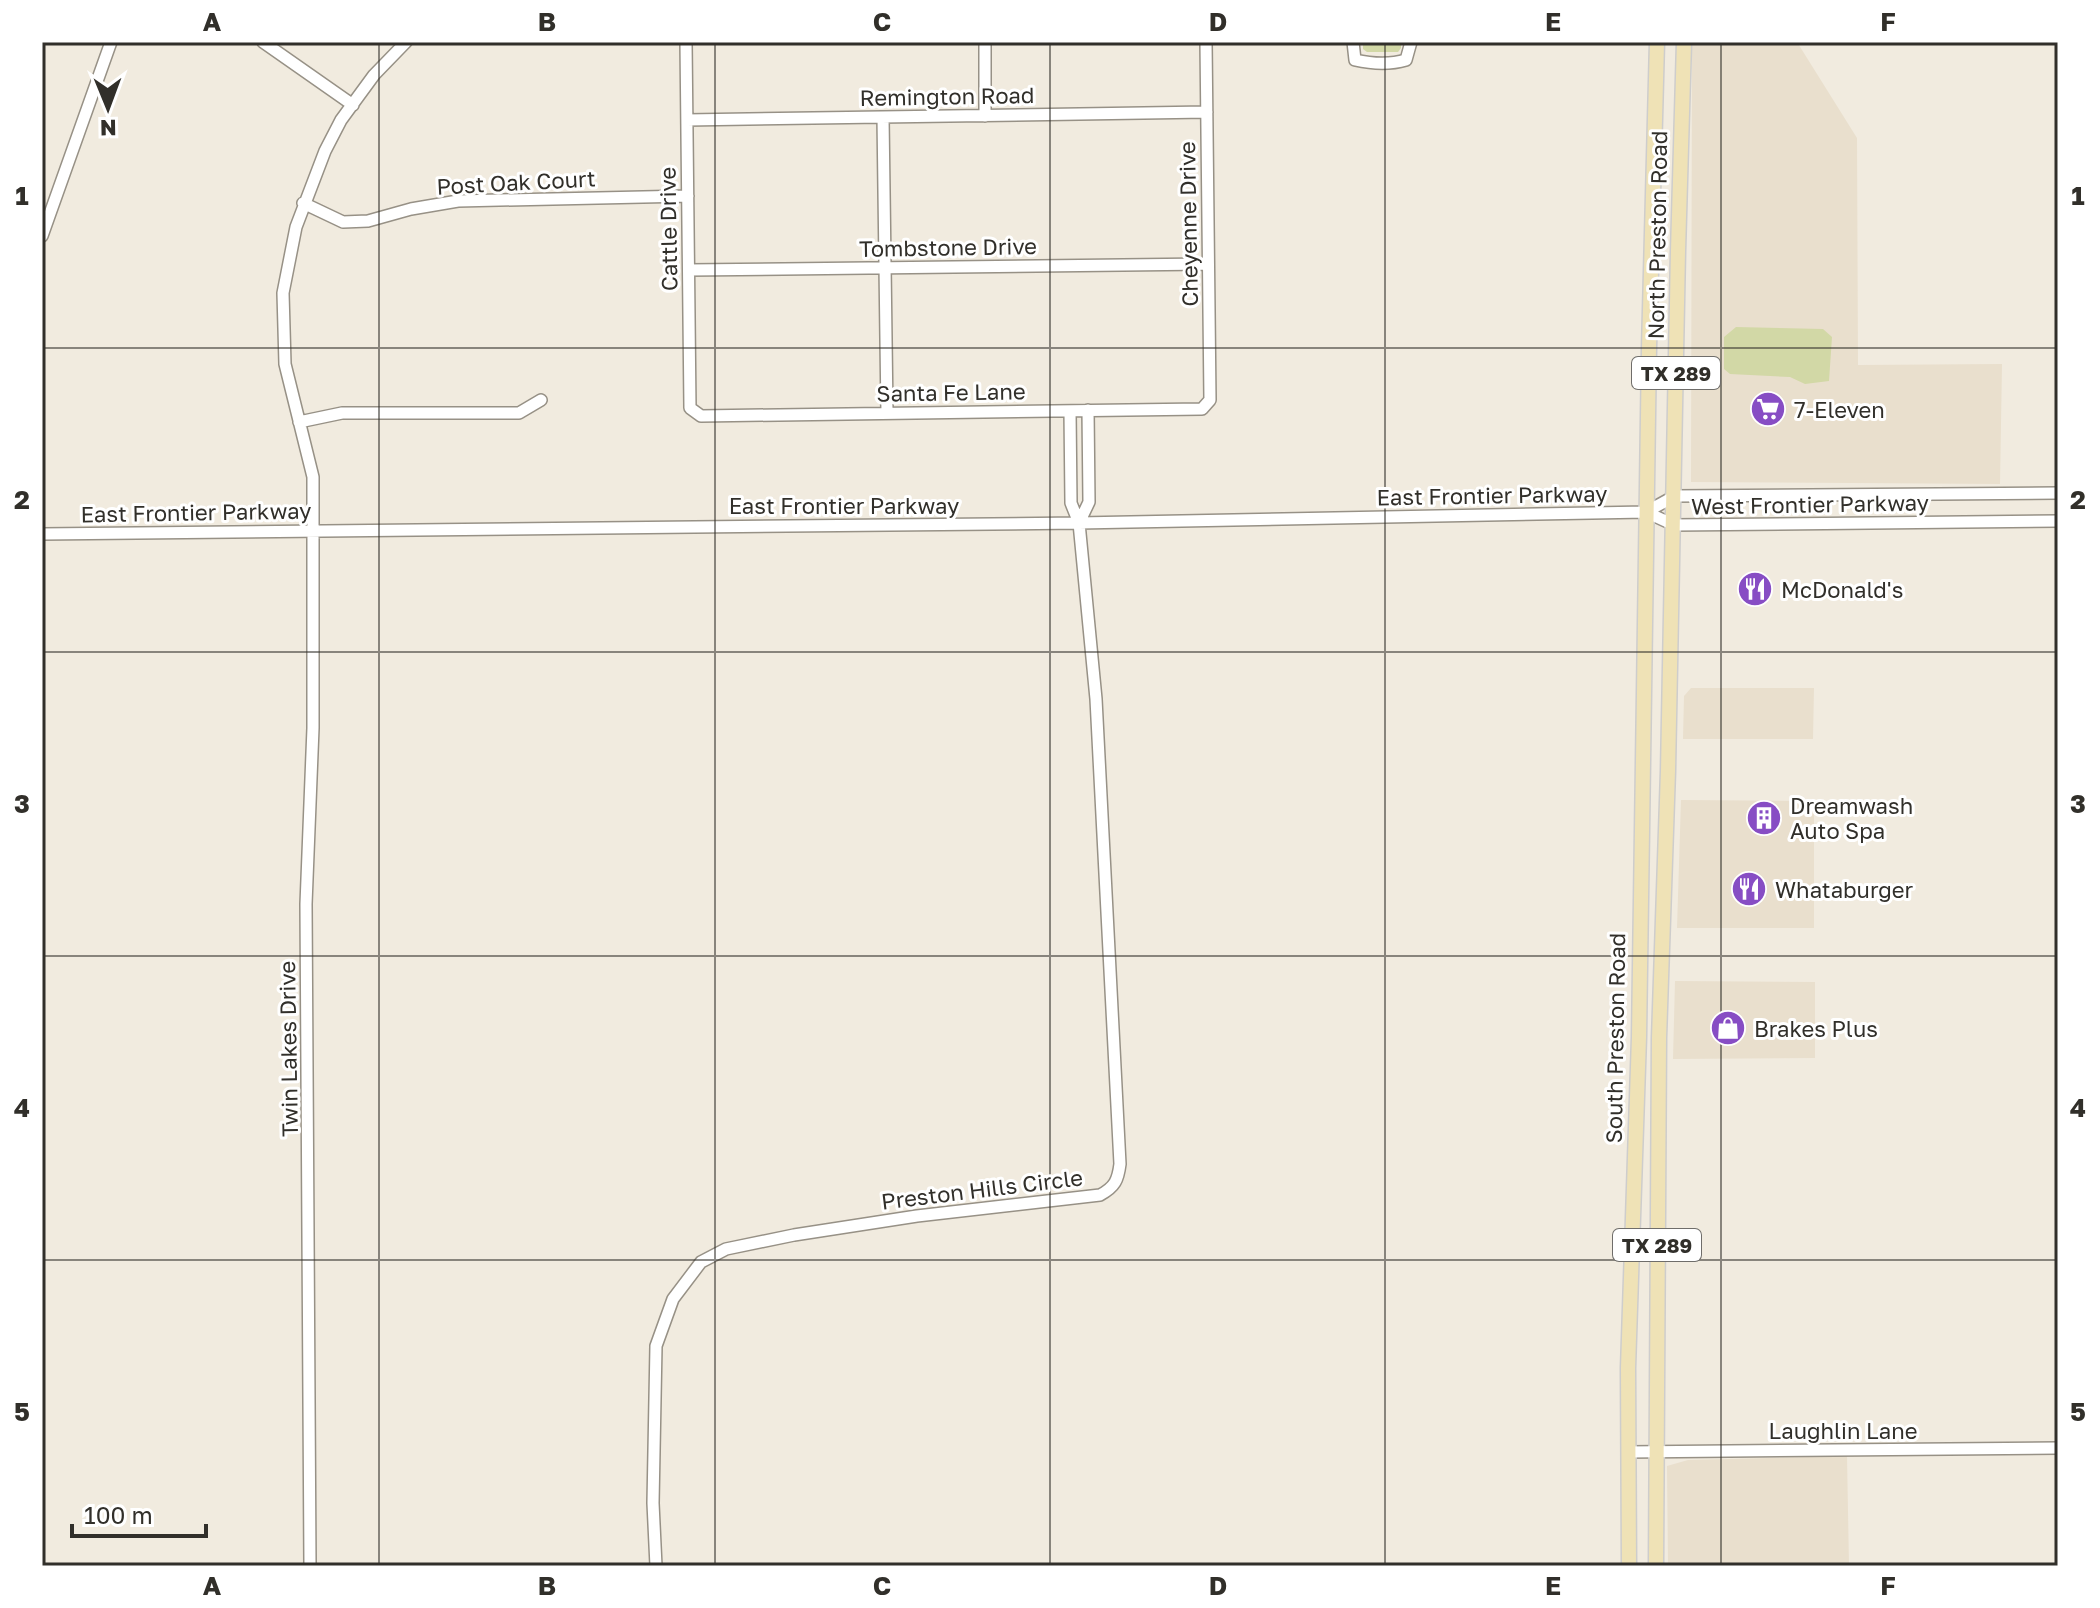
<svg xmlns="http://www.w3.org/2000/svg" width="2100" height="1608" viewBox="0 0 2100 1608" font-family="'Golos Text',sans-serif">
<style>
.built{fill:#e9dfcd}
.green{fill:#d2d8a6}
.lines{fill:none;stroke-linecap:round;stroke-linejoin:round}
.minor-casing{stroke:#979186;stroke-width:14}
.major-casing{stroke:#cecdcc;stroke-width:17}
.minor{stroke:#fff;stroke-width:11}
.major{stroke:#efe2b6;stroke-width:14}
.grid{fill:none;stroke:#312f2a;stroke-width:2;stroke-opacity:0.55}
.labels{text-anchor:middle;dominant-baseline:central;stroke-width:6;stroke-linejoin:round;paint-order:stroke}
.shield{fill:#fff;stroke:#6f6d6a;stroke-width:2}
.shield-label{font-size:20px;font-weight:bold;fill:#312f2a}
.street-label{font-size:22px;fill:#312f2a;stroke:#fff}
.poi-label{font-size:22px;fill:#312f2a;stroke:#fff;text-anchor:start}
.neatline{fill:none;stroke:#312f2a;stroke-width:3}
.grid-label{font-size:26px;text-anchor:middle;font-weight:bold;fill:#312f2a}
</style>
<rect width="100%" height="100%" fill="#f1ebdf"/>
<!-- built -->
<path class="built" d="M1692,42h105l60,96 1,227 144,-1 -2,120 -309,-2z
M1691,688h123l-1,51h-130l1,-43z
M1681,800l133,1v127h-137z
M1675,981l140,1v76l-142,1z
M1847,1456l2,110h-181l-1,-100 21,-6z"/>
<!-- green -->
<path class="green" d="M1363,42h38v6l-3,4h-31l-4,-3z
M1736,327l87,2 9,8 -3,44 -24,3 -15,-7 -60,-3 -6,-5v-32z"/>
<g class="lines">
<!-- minor casing -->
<g class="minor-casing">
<path id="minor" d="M263,42l90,63
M686,42l4,366 11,8 501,-7 8,-9 -4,-358
M985,42v74
M1353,42l2,18c18,4 34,5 51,0l5,-18
M883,117l4,296
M687,120l520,-8
M303,203l40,19 25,-1 43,-12 47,-8 230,-5
M42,236l69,-194
M689,270l519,-6
M299,422l43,-9h177l22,-13
M1646,512l29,-16 383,-3
M1079,523l10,-21 -1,-92
M42,534l1037,-11 567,-11 28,13 384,-4
M1628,1452l430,-4
M310,1566l-4,-662 7,-176v-251l-28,-113 -2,-71 13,-66 29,-76 16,-31 33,-45 32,-33
M656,1566l-3,-63 3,-157 17,-47 28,-37 25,-13 68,-14 123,-19 183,-21c15,-8 18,-15 20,-31l-24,-465 -17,-176 -8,-20 -1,-92"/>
</g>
<!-- major casing -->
<g class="major-casing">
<path id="major" d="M1629,1566l-1,-198 11,-331 10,-689 8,-306
M1656,1566l3,-528 9,-267 10,-520 6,-209"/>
</g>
<!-- minor -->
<use href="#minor" class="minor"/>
<!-- major -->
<use href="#major" class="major"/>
</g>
<!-- grid -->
<path class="grid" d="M379,42v1524M715,42v1524M1050,42v1524M1385,42v1524M1721,42v1524M42,348h2016M42,652h2016M42,956h2016M42,1260h2016"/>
<!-- icons -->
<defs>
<g id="supermarket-disc" transform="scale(1.8)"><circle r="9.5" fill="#874dc4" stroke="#fff"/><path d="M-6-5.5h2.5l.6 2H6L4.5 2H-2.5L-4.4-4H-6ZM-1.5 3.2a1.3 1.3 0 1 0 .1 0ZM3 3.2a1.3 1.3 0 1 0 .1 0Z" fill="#fff"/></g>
<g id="restaurant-disc" transform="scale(1.8)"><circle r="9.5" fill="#874dc4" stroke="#fff"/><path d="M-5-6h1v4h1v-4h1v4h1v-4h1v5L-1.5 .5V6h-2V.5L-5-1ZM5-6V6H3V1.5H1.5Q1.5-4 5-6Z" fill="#fff"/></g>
<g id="building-disc" transform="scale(1.8)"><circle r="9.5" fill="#874dc4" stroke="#fff"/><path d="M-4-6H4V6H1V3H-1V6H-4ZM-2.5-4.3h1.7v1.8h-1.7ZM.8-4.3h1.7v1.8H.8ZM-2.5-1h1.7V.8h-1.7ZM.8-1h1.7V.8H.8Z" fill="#fff"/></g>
<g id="shop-disc" transform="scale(1.8)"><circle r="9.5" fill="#874dc4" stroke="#fff"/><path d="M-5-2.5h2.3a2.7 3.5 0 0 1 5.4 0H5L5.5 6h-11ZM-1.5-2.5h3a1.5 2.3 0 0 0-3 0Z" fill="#fff"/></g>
</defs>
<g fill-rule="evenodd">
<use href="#supermarket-disc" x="1768" y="409"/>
<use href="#restaurant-disc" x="1755" y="589"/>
<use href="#building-disc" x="1764" y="818"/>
<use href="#restaurant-disc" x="1749" y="889"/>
<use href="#shop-disc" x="1728" y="1028"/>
</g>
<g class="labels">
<!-- shield labels -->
<g class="shield">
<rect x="1632" y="357" width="88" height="32" rx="6"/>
<rect x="1613" y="1229" width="88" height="32" rx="6"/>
</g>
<g class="shield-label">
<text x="1676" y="373">TX 289</text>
<text x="1657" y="1245">TX 289</text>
</g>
<!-- street labels -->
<g class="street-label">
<text transform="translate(947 96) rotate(-1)">Remington Road</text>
<text transform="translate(516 182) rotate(-3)">Post Oak Court</text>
<text transform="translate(1188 224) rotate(-91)">Cheyenne Drive</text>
<text transform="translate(668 229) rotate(-91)">Cattle Drive</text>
<text transform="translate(1657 235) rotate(-89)">North Preston Road</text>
<text transform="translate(948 247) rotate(-1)">Tombstone Drive</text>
<text transform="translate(951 392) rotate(-1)">Santa Fe Lane</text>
<text transform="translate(1492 495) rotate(-1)">East Frontier Parkway</text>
<text transform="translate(1810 504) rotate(-1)">West Frontier Parkway</text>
<text x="844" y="505">East Frontier Parkway</text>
<text transform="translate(196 512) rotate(-1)">East Frontier Parkway</text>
<text transform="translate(1615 1038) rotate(-89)">South Preston Road</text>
<text transform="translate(288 1049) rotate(-91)">Twin Lakes Drive</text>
<text transform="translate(982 1189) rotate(-7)">Preston Hills Circle</text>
<text x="1843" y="1430">Laughlin Lane</text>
</g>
<!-- poi labels -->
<g class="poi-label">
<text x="1794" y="409">7-Eleven</text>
<text x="1781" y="589">McDonald's</text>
<text x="1790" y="805">Dreamwash<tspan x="1790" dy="25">Auto Spa</tspan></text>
<text x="1775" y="889">Whataburger</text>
<text x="1754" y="1028">Brakes Plus</text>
</g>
</g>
<!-- border -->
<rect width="2100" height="1608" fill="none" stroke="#ffffff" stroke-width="88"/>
<!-- north arrow -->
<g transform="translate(108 108) rotate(179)" stroke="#ffffff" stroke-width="6" paint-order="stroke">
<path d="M0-6L14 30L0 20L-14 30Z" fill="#312f2a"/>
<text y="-12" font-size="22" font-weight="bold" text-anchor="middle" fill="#312f2a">N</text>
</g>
<!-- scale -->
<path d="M72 1524v12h134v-12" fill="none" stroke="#312f2a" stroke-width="4"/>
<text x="84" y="1524" font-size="24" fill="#312f2a" stroke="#ffffff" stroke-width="6" paint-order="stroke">100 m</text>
<rect x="44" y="44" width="2012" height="1520" class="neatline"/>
<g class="grid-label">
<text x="212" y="31">A</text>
<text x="547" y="31">B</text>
<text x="882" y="31">C</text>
<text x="1218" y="31">D</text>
<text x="1553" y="31">E</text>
<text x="1888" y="31">F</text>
<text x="22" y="205">1</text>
<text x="2078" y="205">1</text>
<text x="22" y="509">2</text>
<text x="2078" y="509">2</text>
<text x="22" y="813">3</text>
<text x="2078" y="813">3</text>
<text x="22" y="1117">4</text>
<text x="2078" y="1117">4</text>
<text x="22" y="1421">5</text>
<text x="2078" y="1421">5</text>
<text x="212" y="1595">A</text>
<text x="547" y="1595">B</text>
<text x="882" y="1595">C</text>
<text x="1218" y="1595">D</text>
<text x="1553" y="1595">E</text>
<text x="1888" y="1595">F</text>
</g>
</svg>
